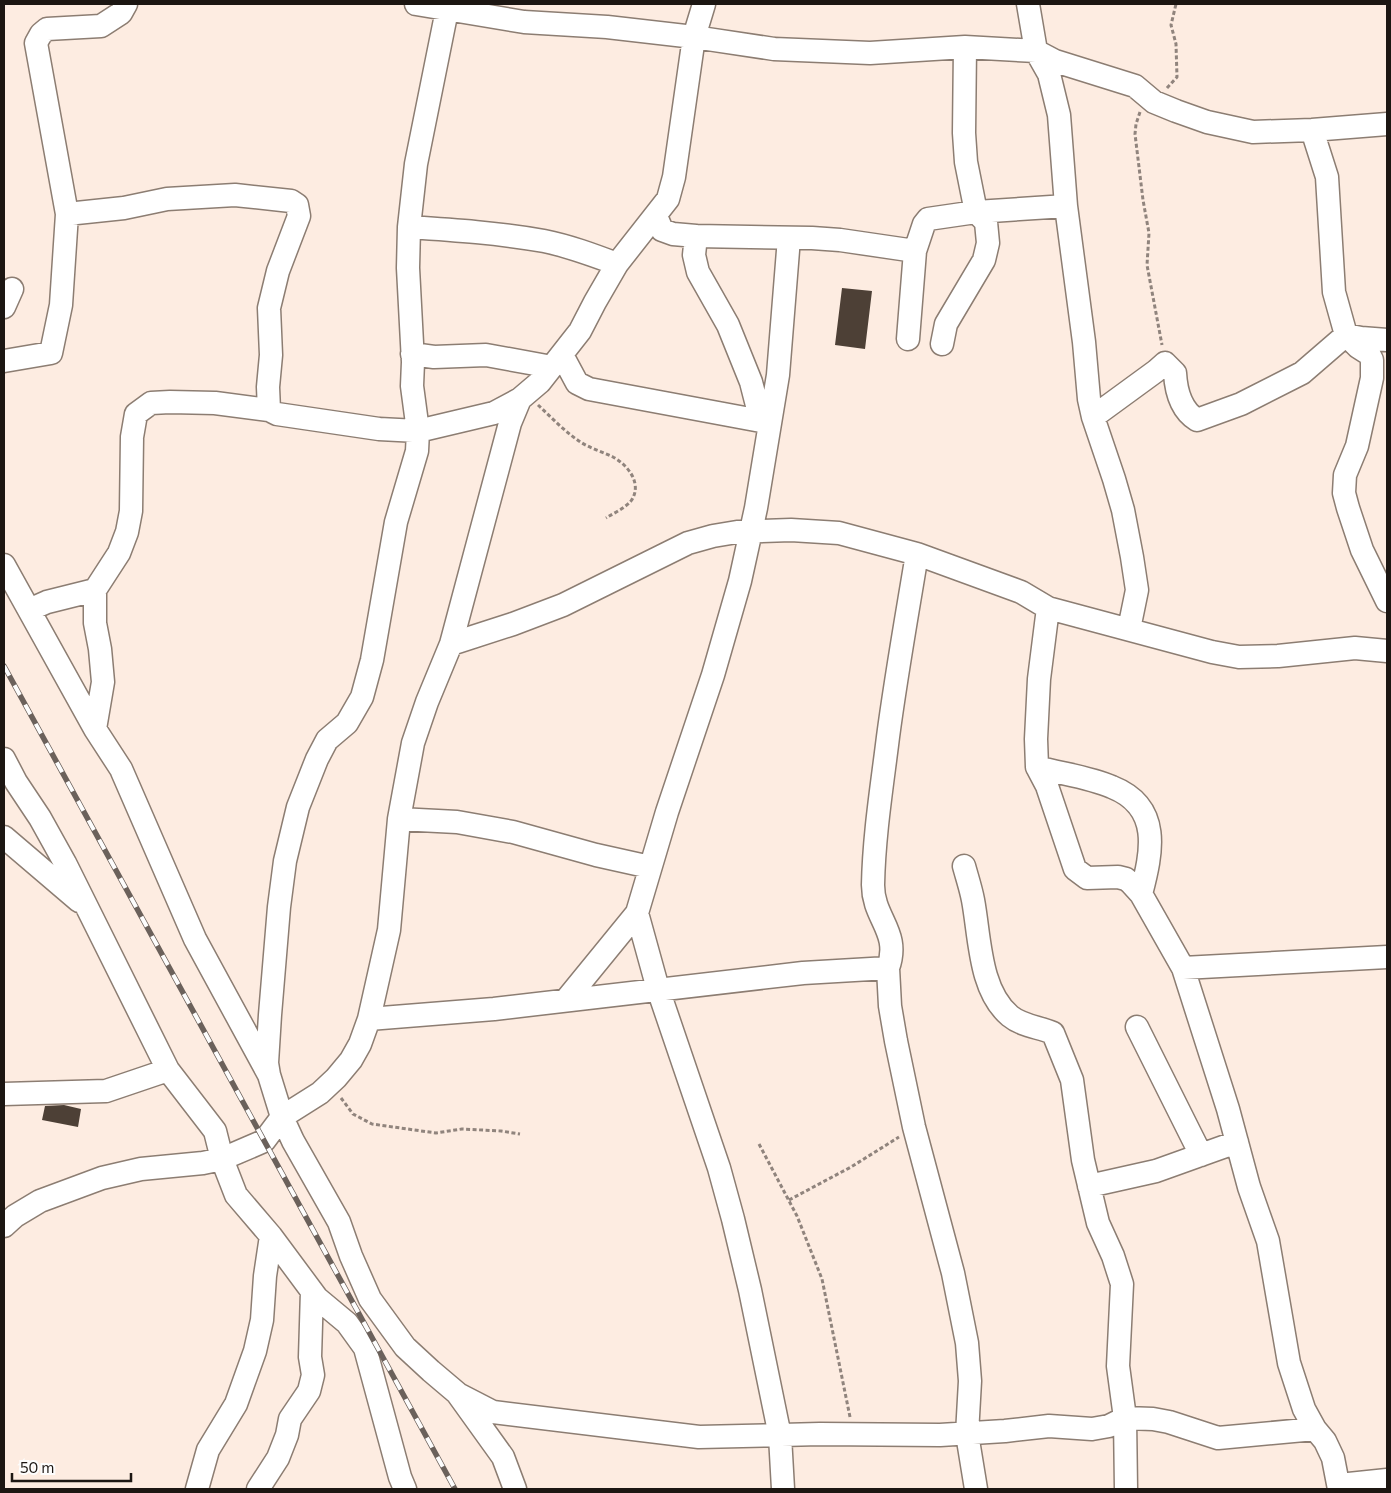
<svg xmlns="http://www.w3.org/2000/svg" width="1391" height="1493" viewBox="0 0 1391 1493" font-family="Commissioner,sans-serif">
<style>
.building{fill:#4d4036}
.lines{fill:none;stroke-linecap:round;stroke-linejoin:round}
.minor-casing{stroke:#8c7d72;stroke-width:25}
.path{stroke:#90847d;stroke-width:3;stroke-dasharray:4 2.5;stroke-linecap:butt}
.minor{stroke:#fff;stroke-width:22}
.rail-casing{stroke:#6b615b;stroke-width:5.5}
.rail{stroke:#fdfdfd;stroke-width:4;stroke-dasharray:11;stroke-linecap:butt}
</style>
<rect width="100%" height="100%" fill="#fdece1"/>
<!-- building -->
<path class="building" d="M842,288l30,3 -7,58 -30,-4z
M64,1105l17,4 -3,18 -36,-7 3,-14z"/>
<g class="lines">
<!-- minor casing -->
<g class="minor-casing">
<path id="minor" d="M126,4l-5,9 -20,13 -54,3 -6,5 -5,9 31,171 57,-6 43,-9 68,-4 56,6 6,4 2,11 -21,55 -9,37 2,47 -3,32 1,23 8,4 102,15 39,2 76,-18 26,-14
M416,4l108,18 83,5 87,10 80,12 96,4 95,-6 71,4 19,10 80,25 19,16 22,9 31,11 46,10 59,-2 75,-6
M1028,4l8,47 13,23 10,41 7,91 18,136 5,57 4,18 21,62 9,31 9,47 5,33 -8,39
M1312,130l15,47 7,115 12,43 12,12 11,7 3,6v18l-15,68 -12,29 -1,18 4,15 14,42 25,51
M656,216l6,14 11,4 23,2 116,2 28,2 75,11 9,-27 4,-5 48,-7 90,-6
M409,227c45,3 90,6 135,14 25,5 49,14 73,23
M696,236l-2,19 4,17 30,53 23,57 10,39
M4,307l8,-18
M908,339l7,-88
M942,344l4,-20 38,-64 4,-17 -2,-21 -10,-10 -10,-50 -2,-29 1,-86
M412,354l22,3 52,-2 66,12
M562,355l15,28 12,6 172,32 9,-1
M4,361l47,-8 10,-48 6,-91
M1093,417l63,-46 9,-8 10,10c1,18 6,37 22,47l44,-16 61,-31 44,-38 15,3 26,2
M4,565l91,164 26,40 74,170 74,136 13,42 11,24 46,81 12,34 19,43 35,48 26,24 26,22 46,64 12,32
M1048,608l-9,71 -3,60 1,28 10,19 28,83 12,9 31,-1 8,2 5,4 10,11 42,74 45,141 21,78 19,54 21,122 15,46 11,20 10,12 8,17 6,31
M29,610l18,-8 48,-12
M451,644l62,-20 50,-19 125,-62 25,-7 24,-4 54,-2 48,3 78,21 104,38 27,16 164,44 27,5 39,-1 77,-8 32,3
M95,729l8,-47 -3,-33 -5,-26v-33l24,-37 8,-21 4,-21 1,-74 4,-23 15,-11 19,-1 45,1 54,7
M4,759l12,23 24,36 25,45 103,207 47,61 7,28 14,36 35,41 46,62 30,25 18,25 35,129 5,12
M1037,767c25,7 52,10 75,20 50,20 40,65 29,107
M399,819l58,3 56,10 83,23 54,12
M4,837l75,64
M964,866c3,11 7,23 9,34 7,37 6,90 37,116 12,10 29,11 43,17l19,47 11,80 15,63 15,33 9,28 -4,82 7,52 1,71
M637,913l21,76 61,179 14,51 17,71 30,146 3,53
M888,968c13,-36 -15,-49 -15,-83 1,-50 9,-99 15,-148 8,-61 19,-122 29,-183
M1183,968l204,-11
M566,1000l71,-87 30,-101 46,-137 27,-94 16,-73 22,-133 11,-137
M369,1019l125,-10 309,-36 85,-5 2,38 6,35 18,86 39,146 14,70 3,38 -3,53 9,55
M1137,1027l64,128
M269,1075l-2,-12 3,-48 9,-108 6,-46 13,-54 19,-48 10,-19 20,-17 15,-26 10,-37 24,-138 21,-71 1,-20 -6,-45 1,-24 -5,-94 1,-41 7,-63 31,-154
M4,1094l102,-3 62,-21
M1089,1186l67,-15 81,-29
M4,1226l11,-10 25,-15 62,-23 39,-9 62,-6 19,-4 42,-18 18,-24 38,-24 16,-15 15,-18 9,-16 9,-25 20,-89 10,-111 14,-76 14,-41 24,-58 59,-221 10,-24 20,-17 40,-51 15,-29 22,-38 51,-65 6,-22 20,-140 10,-33
M460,1395l33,17 206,25 121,-3 120,1 65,-4 44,-5 43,3 17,-3 16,-8 28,1 16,3 49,16 97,-9
M1339,1485l48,-5
M197,1489l11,-39 28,-46 19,-53 7,-31 3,-44 6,-40
M258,1489l20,-31 9,-23 3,-16 19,-28 4,-16 -3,-18 2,-66"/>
</g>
<!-- path -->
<path class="path" d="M1167,88l10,-11 -1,-33 -5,-19 5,-21
M1140,112l-4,12 -1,10 8,66 6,33 -2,32 15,80
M538,405c14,13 28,28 44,38 10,6 21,9 31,14 15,8 30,27 18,44 -6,7 -17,12 -25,17
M341,1098l12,16 19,10 64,9 26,-4 39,2 19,3
M759,1144l38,72 25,63 28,138
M789,1200l62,-33 48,-30"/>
<!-- minor -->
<use href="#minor" class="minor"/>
<!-- rail casing -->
<g class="rail-casing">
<path id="rail" d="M4,666l451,823"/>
</g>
<!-- rail -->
<use href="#rail" class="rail"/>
</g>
<!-- border -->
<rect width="1391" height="1493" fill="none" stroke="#1c1612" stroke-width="10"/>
<!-- scale -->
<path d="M12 1473v8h119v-8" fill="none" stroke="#1c1612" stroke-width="2.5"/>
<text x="20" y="1473" font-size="15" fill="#1c1612" stroke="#fdfdfd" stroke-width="4" paint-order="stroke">50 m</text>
</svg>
